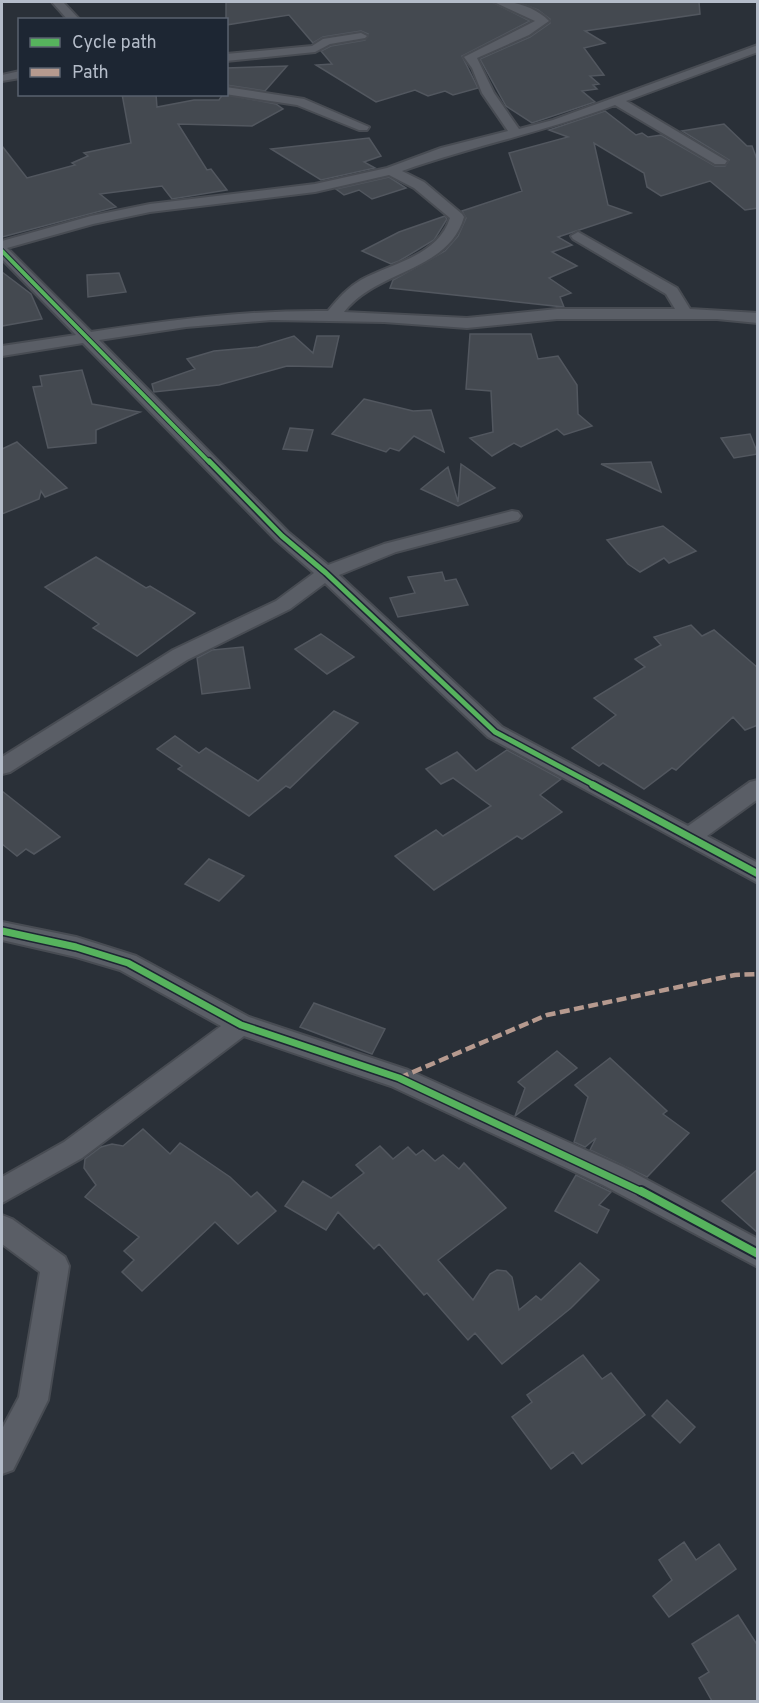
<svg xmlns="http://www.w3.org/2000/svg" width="759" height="1703" viewBox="0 0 759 1703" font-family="Overpass,sans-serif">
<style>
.building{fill:#444950;stroke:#52575f;stroke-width:1.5}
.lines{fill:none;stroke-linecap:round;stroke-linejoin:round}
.minor-casing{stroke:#484c53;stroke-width:4}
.minor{fill:#5a5e66;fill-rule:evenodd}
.quiet{stroke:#b69a8f;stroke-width:4.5;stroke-dasharray:10 4.5;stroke-linecap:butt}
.cycleway-far3-casing{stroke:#1d2633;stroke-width:6}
.cycleway-far2-casing{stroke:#1d2633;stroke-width:8}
.cycleway-far1-casing{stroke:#1d2633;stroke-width:10}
.cycleway-casing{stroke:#1d2633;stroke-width:12}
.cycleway-far3{stroke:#56b35d;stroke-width:4}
.cycleway-far2{stroke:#56b35d;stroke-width:5}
.cycleway-far1{stroke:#56b35d;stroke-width:7}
.cycleway{stroke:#56b35d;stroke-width:8}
</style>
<rect width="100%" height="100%" fill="#2a3038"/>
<!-- building -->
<path class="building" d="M226,2h266l38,19 -68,35 16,32 -25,7 -8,-4 -17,5 -13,-6 -39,12 -60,-37 16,-1 -11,-13 10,-5 34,-6 3,-6 -7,-3 -38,6 -10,6 -24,-28 -63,10z
M517,2h182l1,12 -115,17 20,12 -21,5 20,27 -14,1 9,8 -6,1 4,4 -15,2 13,11 -63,21 -26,-17 -26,-47 50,-22 20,-14v-4l-12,-9z
M287,66l-22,25 -39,-6v-17z
M122,94h34l1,13 37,-7h25l4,-6 53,10 7,5 -31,17 -74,-2 29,46 4,-1 16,21 -55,9 -10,-13 -62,8 16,13 -114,30v-91l25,32 48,-13 -3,-2 16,-7 -4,-3 47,-10z
M605,111l31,24 6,-2 6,4 13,-2 54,31h10l4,-6 -47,-29 42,-7 23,22h5l6,16v46l-13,2 -35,-29 -49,15 -14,-9 -3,-14 -50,-30 14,62 23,8 -73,24 14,8 -20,7 25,14 -28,12 22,15 -11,4 4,10 -174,-19 3,-8 52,-29 13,-15 8,-18 -4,-7 60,-20 -13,-38 59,-16 -19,-7z
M369,138l12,18 -17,6 11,6 -54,12 -50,-31z
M389,177l17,11 -34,11 -13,-9 -15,5 -8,-6z
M445,216l2,3 -13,21 -35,21 -8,3 -29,-13 37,-19z
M2,272l29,22 11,25 -40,7z
M119,273l7,19 -38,5 -1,-22z
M470,334h61l7,25 20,-3 19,29 1,29 14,12 -28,9 -7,-6 -36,18 -7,-4 -22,13 -22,-18 23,-6 -2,-41 -25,-2z
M294,336l19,17 4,-17h22l-7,31 -45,-1 -68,19 -65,7 -2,-8 43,-15 -8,-10 27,-8 44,-4z
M82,370l10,34 48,8 -44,18v13l-48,5 -15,-61 9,-1 -2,-10z
M364,399l49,12 18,-1 13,42 -30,-16 -15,15 -9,-3 -4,4 -54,-18z
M290,428l23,2 -6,21 -24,-2z
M750,434l8,20 -24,4 -13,-20z
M17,442l50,46 -22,9 -4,-6 -2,8 -37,15v-65z
M651,462l10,30 -60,-28z
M461,464l34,24 -37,18 -37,-17 27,-22 10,35z
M663,526l33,25 -27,12 -5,-5 -24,14 -12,-8 -21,-24z
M96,557l50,31 4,-2 45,27 -58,43 -44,-28 6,-4 -54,-37z
M442,572l3,9 11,-2 12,26 -70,12 -8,-19 25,-5 -7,-16z
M691,625l11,11 12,-6 44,38v57l-13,5 -12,-13 -57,53 -4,-2 -28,21 -41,-26 -4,3 -27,-18 44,-33 -22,-17 51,-31 -10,-8 26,-14 -7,-8z
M321,634l33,23 -27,17 -32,-25z
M243,647l7,41 -48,6 -5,-36 15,-8z
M334,711l24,12 -68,65 -4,-2 -37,30 -71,-47 4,-3 -25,-17 18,-13 24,17 7,-5 52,33z
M507,750l54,29 -21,16 22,17 -40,27 -5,-3 -83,54 -39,-34 41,-26 7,6 48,-30 -38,-28 -12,6 -15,-15 31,-17 19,19z
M2,791l58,46 -26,17 -8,-5 -9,7 -15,-12z
M209,859l35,17 -25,25 -34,-17z
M314,1003l71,26 -13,25 -72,-27z
M557,1051l20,17 -62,48 10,-28 -7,-6z
M610,1058l57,53 -4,3 26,19 -42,44 -57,-27 6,-12 -11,9 -11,-5 14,-45 -13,-12z
M143,1129l27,25 10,-11 50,34 21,20 6,-5 19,19 -38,33 -23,-22 -73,69 -20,-19 12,-12 -10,-9 15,-14 -54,-40 11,-12 -12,-17 1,-9 16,-12 11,-3 11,2z
M380,1146l13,13 15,-12 8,8 7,-5 12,11 8,-6 16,14 5,-6 42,45 -68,52 35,40 17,-26 7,-4 9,1 6,6 7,33 17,-14 5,4 39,-37 19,17 -28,28 -69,56 -27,-31 -7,7 -41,-47 -3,2 -45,-51 -5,5 -36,-37 -12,18 -41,-24 18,-25 28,17 33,-25 -8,-8z
M758,1169v64l-36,-32z
M576,1175l35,17 -12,13 10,5 -12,23 -42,-22z
M583,1355l19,24 9,-6 34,42 -63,49 -9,-12 -22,17 -39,-52 20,-15 -5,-7z
M667,1400l28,27 -15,16 -28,-27z
M684,1542l12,18 23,-16 17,25 -67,48 -16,-21 19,-16 -13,-20z
M738,1615l20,31v55h-46l-13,-23 10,-6 -17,-28z"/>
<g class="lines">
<!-- minor casing -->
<g class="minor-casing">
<path id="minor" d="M52,2h11l17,18h-12z
M494,2c19,-2 41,5 55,19l-20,14 -52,23 17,35 25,36 34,-9 205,-75v7l-132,49 101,60 -2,3h-10l-100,-59c-70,27 -143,41 -213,66l22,11 38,32 2,3c-16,55 -88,53 -120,95l123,6 90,-9h118l-9,-15 -93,-55 -2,-3 7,-4 99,56 13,21 68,4v10l-41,-4h-160l-90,9 -83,-6 -112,-2 -86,7 -87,13 189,192 40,33 56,-21 128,-33 6,1 3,4 -3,4 -122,32 -57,23 163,152 186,99 62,-44 8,-2v19l-51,37 51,27v20l-270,-146 -163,-154 -35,26 -103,51 -177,112 -8,2v-17l171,-107 103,-49 38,-28 -38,-33 -193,-197 -81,13v-10l74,-11 -74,-76v-18l89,-25 59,-12 165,-20 72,-16 54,-20 67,-17 -26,-38 -10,-25 -8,-11 71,-36zM389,175l25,13 36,30c-12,38 -58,45 -89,62 -14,8 -23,19 -33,31 -81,-1 -158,9 -237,21l-84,-84 86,-24 57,-12 165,-20z
M361,33l6,3 -2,2 -35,6 -15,8 -89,9v-7l86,-8 11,-7z
M20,71v7l-18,3v-6z
M226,87l78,12 65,28 -2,3h-8l-62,-25 -72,-11z
M2,922l74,15 60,19 113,61 159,53 215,97 135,72v28l-155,-82 -212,-99 -147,-50 -162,122 -80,45v-26l62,-35 157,-116 -101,-56 -44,-13 -74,-17z
M2,1215l10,4 53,38 4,9 -21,134 -35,70 -11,4v-45l17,-32 21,-125 -38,-28z"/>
</g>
<!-- minor -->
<use href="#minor" class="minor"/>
<!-- quiet -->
<path class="quiet" d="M399,1078l148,-63 188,-40 23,-1"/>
<!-- cycleway-far3 casing -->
<g class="cycleway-far3-casing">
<path id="cycleway-far3" d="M2,251l208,212"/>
</g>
<!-- cycleway-far2 casing -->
<g class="cycleway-far2-casing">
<path id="cycleway-far2" d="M209,461l73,75 44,37 169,159 101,54"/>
</g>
<!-- cycleway-far1 casing -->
<g class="cycleway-far1-casing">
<path id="cycleway-far1" d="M593,785l165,89
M2,931l74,16 52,16 113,62 158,53 245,115"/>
</g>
<!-- cycleway casing -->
<g class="cycleway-casing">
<path id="cycleway" d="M641,1191l117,63"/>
</g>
<!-- cycleway-far3 -->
<use href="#cycleway-far3" class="cycleway-far3"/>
<!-- cycleway-far2 -->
<use href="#cycleway-far2" class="cycleway-far2"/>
<!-- cycleway-far1 -->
<use href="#cycleway-far1" class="cycleway-far1"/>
<!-- cycleway -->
<use href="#cycleway" class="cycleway"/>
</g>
<!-- border -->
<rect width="759" height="1703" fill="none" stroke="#b4bcc9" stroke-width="6"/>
<!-- legend -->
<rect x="18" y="18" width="210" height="78" fill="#1d2633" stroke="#59626f" stroke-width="1.5"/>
<rect x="30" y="38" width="30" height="9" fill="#56b35d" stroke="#59626f" stroke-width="1.5"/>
<text x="72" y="48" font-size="18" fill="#b4bcc9">Cycle path</text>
<rect x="30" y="68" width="30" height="9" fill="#b69a8f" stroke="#59626f" stroke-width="1.5"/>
<text x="72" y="78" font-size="18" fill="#b4bcc9">Path</text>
</svg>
